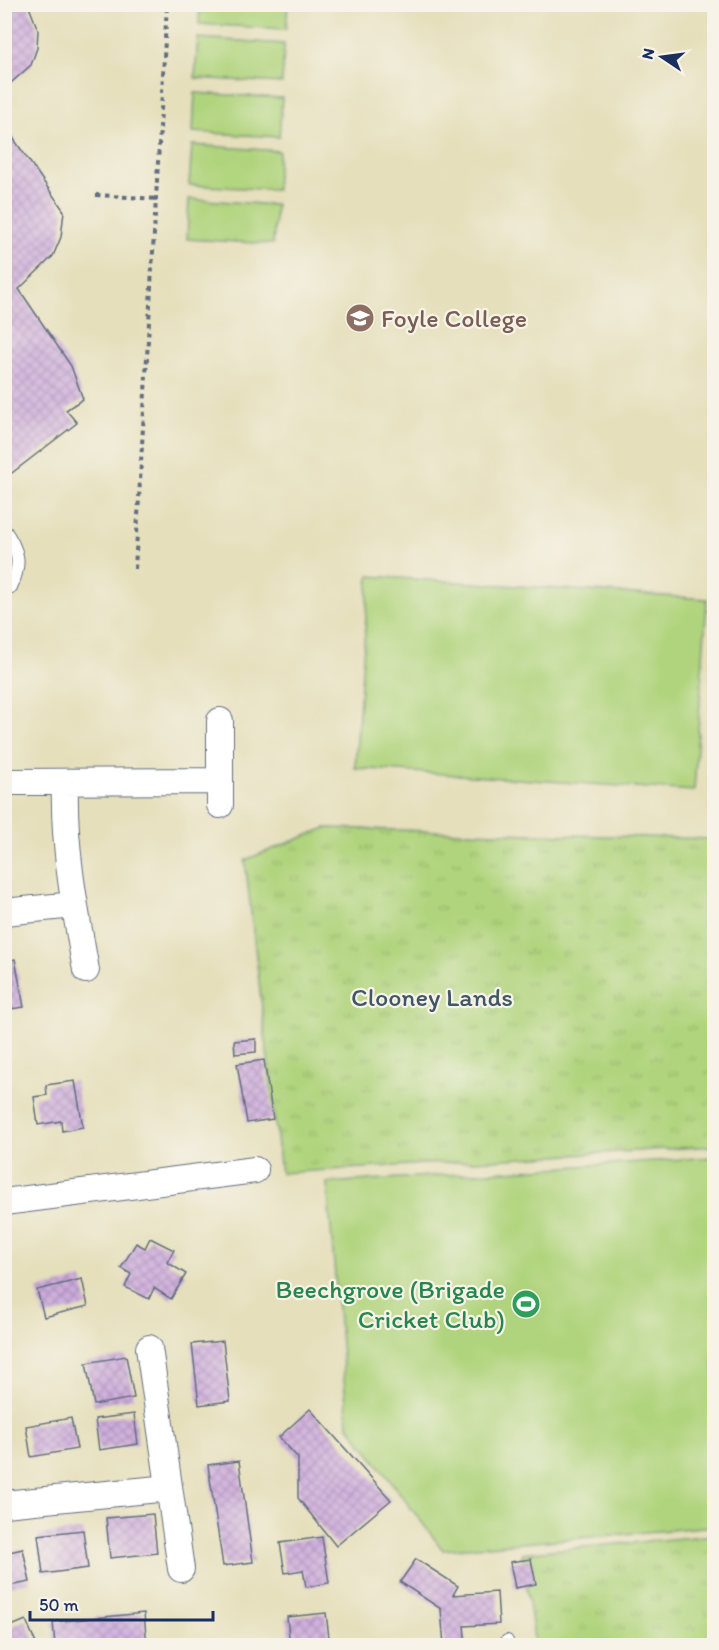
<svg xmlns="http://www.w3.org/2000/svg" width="719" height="1650" viewBox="0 0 719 1650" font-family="Itim,sans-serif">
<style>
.green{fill:#b0d47d;stroke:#66826e;stroke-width:1.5}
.park{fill:url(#park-tufts);stroke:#66826e;stroke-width:1.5}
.building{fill:url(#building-cross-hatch)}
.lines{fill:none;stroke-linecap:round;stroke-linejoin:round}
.service-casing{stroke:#626d7f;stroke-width:14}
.minor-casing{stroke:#626d7f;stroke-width:28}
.path{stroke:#626d7f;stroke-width:4;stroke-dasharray:4.5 4.5;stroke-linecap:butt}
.service{stroke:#fff;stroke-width:12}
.minor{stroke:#fff;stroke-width:26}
.labels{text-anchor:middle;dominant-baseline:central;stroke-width:4.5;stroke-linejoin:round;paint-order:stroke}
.education-label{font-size:26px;fill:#785e54;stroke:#f7f3e8;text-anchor:start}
.park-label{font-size:26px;fill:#405866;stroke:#f7f3e8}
.leisure-label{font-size:26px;fill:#27864d;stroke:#f7f3e8;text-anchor:end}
</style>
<defs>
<pattern id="park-tufts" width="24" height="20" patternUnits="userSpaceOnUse" patternTransform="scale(1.5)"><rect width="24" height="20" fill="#b0d47d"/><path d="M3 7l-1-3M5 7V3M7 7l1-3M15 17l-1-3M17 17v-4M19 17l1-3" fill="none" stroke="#97b66e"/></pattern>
<pattern id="building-cross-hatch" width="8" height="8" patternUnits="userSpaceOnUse" patternTransform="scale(1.5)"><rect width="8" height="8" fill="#cdacdc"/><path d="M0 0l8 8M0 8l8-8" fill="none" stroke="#a68cb6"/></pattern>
</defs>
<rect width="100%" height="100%" fill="#f7f3e8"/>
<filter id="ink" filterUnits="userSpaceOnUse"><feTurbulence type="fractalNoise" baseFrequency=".0167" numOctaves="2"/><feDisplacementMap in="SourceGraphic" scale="12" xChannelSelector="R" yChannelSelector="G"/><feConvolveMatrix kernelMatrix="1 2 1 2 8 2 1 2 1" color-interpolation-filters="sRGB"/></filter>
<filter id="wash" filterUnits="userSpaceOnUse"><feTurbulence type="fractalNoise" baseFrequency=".008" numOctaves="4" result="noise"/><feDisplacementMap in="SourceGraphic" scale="24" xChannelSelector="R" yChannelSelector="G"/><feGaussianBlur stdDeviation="1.35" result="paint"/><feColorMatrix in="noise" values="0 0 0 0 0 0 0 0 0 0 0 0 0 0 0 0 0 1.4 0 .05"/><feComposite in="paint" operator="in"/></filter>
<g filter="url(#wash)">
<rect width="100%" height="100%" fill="#e5dfbb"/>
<!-- green -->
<path class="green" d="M200,5h88l-2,24 -87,-5z
M198,38l86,6 -2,39 -87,-5z
M195,93l87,5 -3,39 -86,-5z
M192,145l87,6 -3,39 -87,-5z
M189,199l87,6 -3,39 -86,-5z
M369,576l338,23 -13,192 -339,-23z
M714,1157v369l-271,24 -95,-125 -21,-242z"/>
<!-- park -->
<path class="park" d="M326,828l388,11v307l-433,27 -36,-313z
M714,1535v110h-179l-13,-92z"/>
<g id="blocks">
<!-- building -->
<path class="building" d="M4,4h24l10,26 -1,18 -6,17 -27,24z
M4,125l60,86 -3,26 -8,19 -34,33 52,77 12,33 -17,11 11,13 -73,56z
M15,959l9,48 -20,3v-49z
M256,1039v13l-21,2 -1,-13z
M264,1060l9,59 -26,4 -10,-59z
M75,1081l8,46 -21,4 -1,-10 -23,4 -4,-28 13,-2 -1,-10z
M150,1238l24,12 -7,12 19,12 -15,25 -17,-11 -5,11 -24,-12 6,-13 -10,-6 15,-25 9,5z
M82,1279l6,27 -44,11 -7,-27z
M223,1341l7,60 -31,4 -7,-61z
M126,1356l8,42 -40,7 -8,-42z
M310,1409l81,91 -55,46 -38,-48v-40l-19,-21z
M134,1414l4,30 -39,6 -4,-31z
M71,1418l6,31 -46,8 -5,-31z
M239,1461l14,101 -30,4 -15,-101z
M153,1514l4,39 -47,5 -4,-40z
M83,1530l5,38 -45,6 -5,-39z
M322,1537l7,46 -23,4 -3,-17 -18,3 -5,-30z
M23,1549l7,33 -26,5v-34z
M416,1559l42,27 -5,9 44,-3 2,32 -35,2 2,20h-22l-3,-37 -41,-27z
M531,1559l5,25 -21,4 -5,-26z
M144,1613l3,33h-92l-2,-24z
M326,1613l4,33h-40l-3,-29z
M26,1620l11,26h-33v-17z"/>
</g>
</g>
<g filter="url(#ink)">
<use href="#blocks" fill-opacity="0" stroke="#626d7f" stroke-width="1.5"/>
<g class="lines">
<!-- service casing -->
<g class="service-casing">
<path id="service" d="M4,529c15,22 18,34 7,58l-7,2
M507,1641l1,5"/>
</g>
<!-- minor casing -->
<g class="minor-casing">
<path id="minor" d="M4,782l216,-1
M65,783c-2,62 10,126 21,187
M220,805v-84
M4,912l70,-7
M4,1202l251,-32
M149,1348l32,221
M4,1504l165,-16"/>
</g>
<!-- path -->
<path class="path" d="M96,195l62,4
M135,569l32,-565"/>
<!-- service -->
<use href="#service" class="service"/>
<!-- minor -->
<use href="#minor" class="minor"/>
</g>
</g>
<!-- icons -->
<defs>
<g id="school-disc" transform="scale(1.5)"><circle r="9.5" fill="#8d6e63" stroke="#f7f3e8"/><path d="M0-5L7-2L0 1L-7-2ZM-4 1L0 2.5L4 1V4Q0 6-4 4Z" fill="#fff"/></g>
<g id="stadium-disc" transform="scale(1.5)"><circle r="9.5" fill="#2e9e5b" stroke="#f7f3e8"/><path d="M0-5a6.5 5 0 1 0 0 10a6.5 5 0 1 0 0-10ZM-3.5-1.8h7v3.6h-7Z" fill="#fff"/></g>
</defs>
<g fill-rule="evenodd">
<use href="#school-disc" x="360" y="318"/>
<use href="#stadium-disc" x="526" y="1304"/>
</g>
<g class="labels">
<!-- education labels -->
<g class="education-label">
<text x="381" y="318">Foyle College</text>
</g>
<!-- park labels -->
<g class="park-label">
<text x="432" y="997">Clooney Lands</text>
</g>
<!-- leisure labels -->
<g class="leisure-label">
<text x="505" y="1289">Beechgrove (Brigade<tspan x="505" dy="30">Cricket Club)</tspan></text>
</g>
</g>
<!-- margin -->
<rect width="719" height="1650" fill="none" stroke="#f7f3e8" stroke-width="24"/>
<!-- north arrow -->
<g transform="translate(662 57) rotate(283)" stroke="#f7f3e8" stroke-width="4.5" paint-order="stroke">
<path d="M0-4.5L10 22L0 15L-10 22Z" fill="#1b2f5e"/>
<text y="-9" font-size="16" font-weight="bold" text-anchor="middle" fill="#1b2f5e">N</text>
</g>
<!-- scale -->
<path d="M30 1611v9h183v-9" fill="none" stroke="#1b2f5e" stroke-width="3"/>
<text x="39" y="1611" font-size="18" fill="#1b2f5e" stroke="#f7f3e8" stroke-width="4.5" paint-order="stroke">50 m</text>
</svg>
